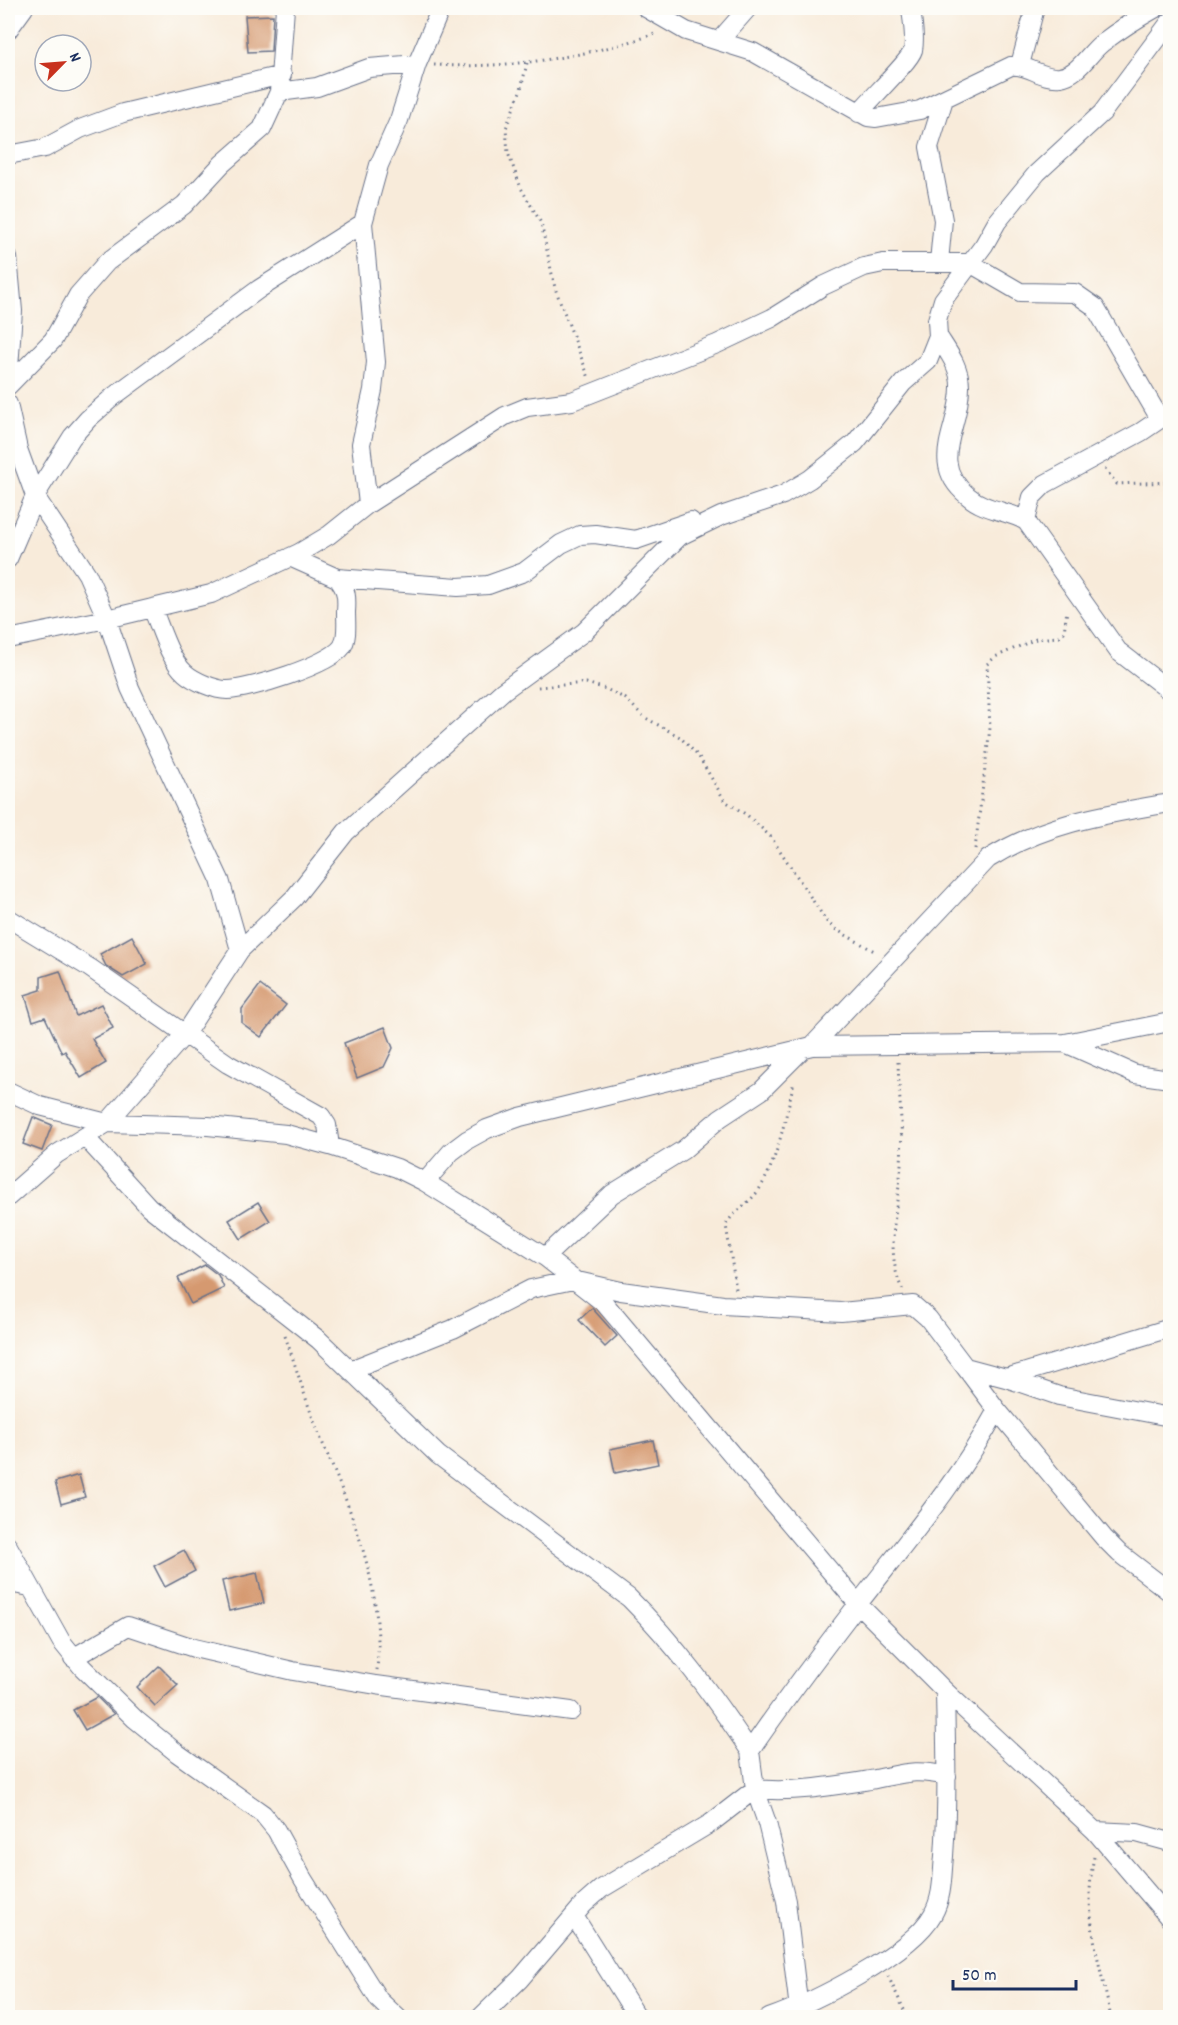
<svg xmlns="http://www.w3.org/2000/svg" width="1178" height="2025" viewBox="0 0 1178 2025" font-family="Dekko,sans-serif">
<style>
.building{fill:#d59970}
.lines{fill:none;stroke-linecap:round;stroke-linejoin:round}
.minor-casing{stroke:#687189;stroke-width:20}
.path{stroke:#687189;stroke-width:3;stroke-dasharray:1.5 4.5;stroke-linecap:butt}
.minor{stroke:#fff;stroke-width:18}
</style>
<rect width="100%" height="100%" fill="#fdfcf7"/>
<filter id="ink" filterUnits="userSpaceOnUse"><feTurbulence type="fractalNoise" baseFrequency=".0167" numOctaves="2"/><feDisplacementMap in="SourceGraphic" scale="12" xChannelSelector="R" yChannelSelector="G"/><feConvolveMatrix kernelMatrix="1 2 1 2 8 2 1 2 1" color-interpolation-filters="sRGB"/></filter>
<filter id="wash" filterUnits="userSpaceOnUse"><feTurbulence type="fractalNoise" baseFrequency=".008" numOctaves="4" result="noise"/><feDisplacementMap in="SourceGraphic" scale="24" xChannelSelector="R" yChannelSelector="G"/><feGaussianBlur stdDeviation="1.35" result="paint"/><feColorMatrix in="noise" values="0 0 0 0 0 0 0 0 0 0 0 0 0 0 0 0 0 1.4 0 .05"/><feComposite in="paint" operator="in"/></filter>
<g filter="url(#wash)">
<rect width="100%" height="100%" fill="#f8ebda"/>
<g id="blocks">
<!-- building -->
<path class="building" d="M273,15l-2,36 -23,1 -3,-36z
M132,936l15,28 -24,13 -17,-11 -6,-12z
M60,971l16,45 25,-12 12,24 -21,11 14,24 -25,15 -16,-27 -3,2 -17,-36 -12,4 -8,-26 16,-5v-13z
M260,985l26,20 -25,32 -19,-14v-14z
M385,1027l8,21 -9,19 -27,11 -13,-35z
M33,1117l19,8 -10,26 -19,-7z
M258,1202l12,19 -29,18 -12,-19z
M205,1265l13,10 6,13 -33,16 -13,-26z
M592,1308l25,28 -12,11 -26,-27z
M653,1440l5,24 -43,9 -5,-24z
M79,1475l6,22 -24,7 -6,-22z
M184,1550l11,21 -30,16 -11,-21z
M257,1573l7,30 -35,8 -7,-30z
M159,1666l19,19 -23,21 -18,-19z
M97,1697l17,17 -29,16 -12,-20z"/>
</g>
</g>
<g filter="url(#ink)">
<use href="#blocks" fill-opacity="0" stroke="#687189" stroke-width="1.5"/>
<g class="lines">
<!-- minor casing -->
<g class="minor-casing">
<path id="minor" d="M646,8l40,23 67,21 115,65 8,1 44,-8 91,-44c18,-2 30,13 49,11 19,-3 28,-23 42,-34 17,-13 36,-25 54,-35
M8,30l16,-22
M719,41l29,-33
M1020,65l15,-57
M279,92l38,-5 52,-19 48,-4
M859,113c10,-13 51,-52 54,-63 3,-14 -1,-29 -2,-42
M8,155l37,-7 35,-19 43,-16 159,-38
M8,257l5,54 -5,72
M939,262l4,-42 -14,-73 15,-48
M938,336c10,16 22,31 22,50 1,42 -34,76 8,110 17,15 39,14 58,25l92,130 52,40
M8,386l45,-46 25,-45 29,-33 77,-57 38,-41 40,-35 17,-37 6,-84
M8,404l10,45 17,47 -27,63
M368,504l-7,-60 12,-54 3,-28 -13,-139 16,-58 20,-45 18,-56 24,-56
M1026,521l6,-24 13,-13 96,-52 28,-19
M337,578l121,9 30,-2 36,-13 37,-28 19,-9 15,-1 41,6 55,-19
M152,608c9,20 17,51 33,65 9,8 30,17 42,17 22,0 102,-25 115,-43 6,-9 4,-24 4,-35 1,-14 1,-23 -9,-34l-47,-21
M8,639l99,-20 104,-25 88,-41 30,-18 39,-31 137,-88 22,-9 45,-6 145,-57 55,-26 51,-32 41,-19 19,-4h87l50,29 55,1 20,14 65,112
M8,918l82,50 138,96 93,52 6,9 3,21
M240,950l-20,-70 -90,-192 -23,-69 -20,-45 -52,-78 37,-59 16,-18 26,-23 145,-107 104,-66
M1065,1043l70,31 35,5
M812,1046l176,-187c57,-36 118,-45 182,-56
M8,1091l32,15 67,17 101,3 78,8 44,12 67,22 28,14 120,75 60,47 253,300 87,87 150,140 75,88
M85,1137l64,70 170,133 119,115 191,143c47,47 84,98 121,153
M425,1182l26,-30 16,-12 20,-11 33,-12 292,-71 253,-3 105,-21
M8,1197l49,-43 50,-31 78,-89 55,-84 54,-52 52,-66 157,-141 81,-59 96,-96 41,-20 62,-21 27,-16 45,-36 48,-60 25,-22 10,-25 -1,-16 6,-20 41,-55 13,-23 40,-49 65,-60 68,-91
M545,1257l67,-63 71,-44 37,-32 41,-27 43,-43
M965,1367l32,43 107,128 15,15 51,39
M350,1370l103,-41 78,-40 42,-9 48,11 102,14 118,7 72,-7 15,13 37,49 41,11 164,-50
M1006,1378l53,18 111,21
M8,1546l53,95 21,26 53,52 42,34 86,61 13,16 27,49 76,121 19,18
M8,1583l22,4
M73,1658l55,-32 66,22 99,23 83,14 195,26
M1095,1831l42,2 33,9
M574,1916l64,102
M480,2018l40,-39 64,-75 17,-15 110,-66 44,-34 -5,-38c34,-50 71,-99 108,-147 49,-63 101,-124 139,-194
M769,2018c43,-15 142,-64 164,-104 10,-18 9,-38 11,-58 4,-55 2,-110 1,-165
M800,2018l-14,-117 -19,-78 -12,-34c37,4 78,-3 115,-9 33,-6 43,-12 77,-4"/>
</g>
<!-- path -->
<path class="path" d="M527,63l-6,26 -15,39 2,25 13,35 20,35 14,65 34,90
M434,65c75,4 153,-8 224,-32
M1105,469l12,15 53,-2
M538,687l48,-4 20,6 20,10 18,18 36,20 19,20 26,44 22,14 24,22 56,85 8,7 41,23
M975,849l15,-121 -3,-64 8,-7 41,-18 22,-2 6,-5 3,-22
M898,1062c1,34 5,68 3,102 -2,42 -18,86 2,127
M736,1289l-10,-64c8,-15 25,-22 34,-37 18,-28 26,-74 34,-106
M285,1336c13,36 23,73 38,108 31,74 61,145 54,226
M1094,1857c-12,57 6,105 17,161
M888,1976l20,42"/>
<!-- minor -->
<use href="#minor" class="minor"/>
</g>
</g>
<!-- margin -->
<rect width="1178" height="2025" fill="none" stroke="#fdfcf7" stroke-width="30"/>
<!-- north arrow -->
<g transform="translate(63 63) rotate(65)"><circle r="28" fill="#fdfcf7" stroke="#a3aaba" stroke-width="1.5"/>
<path d="M0-4.5L10 22L0 15L-10 22Z" fill="#c8321e"/>
<text y="-9" font-size="16" font-weight="bold" text-anchor="middle" fill="#1b2f5e">N</text>
</g>
<!-- scale -->
<path d="M953 1980v9h123v-9" fill="none" stroke="#1b2f5e" stroke-width="3"/>
<text x="962" y="1980" font-size="18" fill="#1b2f5e" stroke="#fdfcf7" stroke-width="4.5" paint-order="stroke">50 m</text>
</svg>
